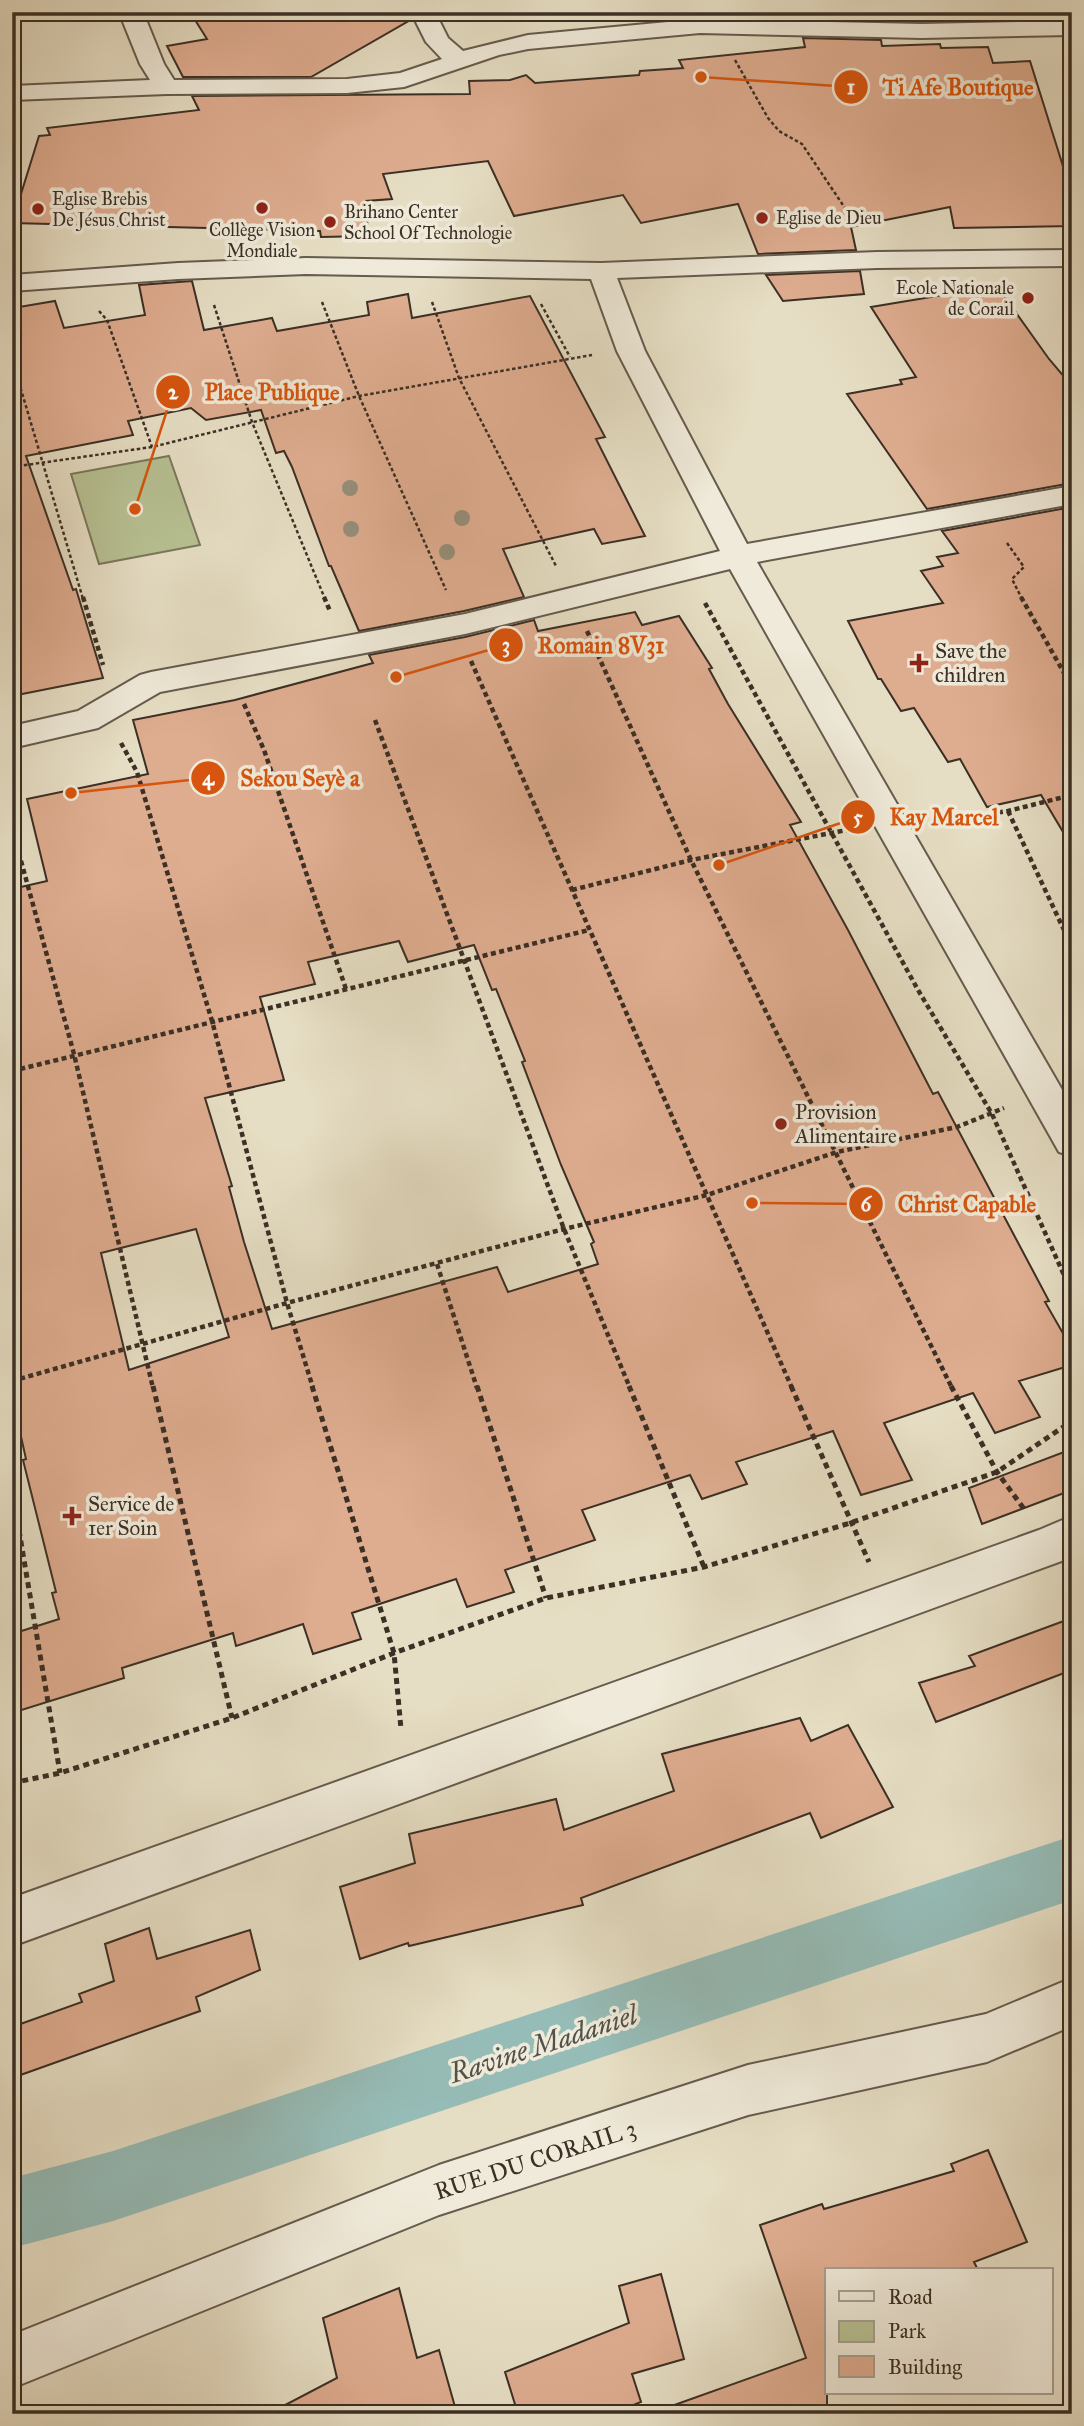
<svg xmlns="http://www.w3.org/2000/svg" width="1084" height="2426" viewBox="0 0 1084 2426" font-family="'IM FELL Great Primer',serif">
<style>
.green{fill:#b7c193;stroke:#7a785c;stroke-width:2}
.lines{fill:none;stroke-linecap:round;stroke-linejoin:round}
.canal{fill:#96bcb7;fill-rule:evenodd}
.building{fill:#deac8f;stroke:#3c2f25;stroke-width:2;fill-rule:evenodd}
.minor-casing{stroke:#665b4d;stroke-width:4}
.path-far2{stroke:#3c2f25;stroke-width:2.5;stroke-dasharray:3.5 2.5;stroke-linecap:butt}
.path-far1{stroke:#3c2f25;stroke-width:4.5;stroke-dasharray:5 3.5;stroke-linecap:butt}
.path{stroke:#3c2f25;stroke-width:5;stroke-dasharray:6 4.5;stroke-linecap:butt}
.minor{fill:#efead9;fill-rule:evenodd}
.tree{fill:#968e79}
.poi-dot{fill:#8f2418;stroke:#efead9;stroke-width:2.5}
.labels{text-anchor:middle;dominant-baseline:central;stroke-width:7;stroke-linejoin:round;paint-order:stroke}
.far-poi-label{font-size:18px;fill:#3c2f25;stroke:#efead9;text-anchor:start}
.poi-label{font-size:21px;fill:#3c2f25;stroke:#efead9;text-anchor:start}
.near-street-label{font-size:24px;fill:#3c2f25;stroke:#efead9}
.near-water-label{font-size:28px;font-style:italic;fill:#52524a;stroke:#efead9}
.leader{fill:none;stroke:#d7550e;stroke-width:2.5}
.callout-dot{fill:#d7550e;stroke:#efead9;stroke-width:2.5}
.mark-label{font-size:21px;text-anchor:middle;font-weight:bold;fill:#fff}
.callout-label{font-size:23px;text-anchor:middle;font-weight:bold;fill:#d7550e;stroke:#efead9;stroke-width:7;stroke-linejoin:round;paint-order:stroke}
</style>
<rect width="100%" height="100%" fill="#e6dec4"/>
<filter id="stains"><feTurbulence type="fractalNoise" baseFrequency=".00286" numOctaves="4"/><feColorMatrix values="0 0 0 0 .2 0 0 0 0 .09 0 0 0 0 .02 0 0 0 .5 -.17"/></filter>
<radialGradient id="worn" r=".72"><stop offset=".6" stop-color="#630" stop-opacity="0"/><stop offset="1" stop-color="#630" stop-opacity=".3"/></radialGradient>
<!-- green -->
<path class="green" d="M169,456l31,89 -101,19 -28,-90z"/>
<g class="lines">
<!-- canal -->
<path class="canal" d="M1072,1836v64l-959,321 -101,27v-70l101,-27z"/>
</g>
<!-- building -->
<path class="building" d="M190,12h219l3,7 -101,58h-128l-16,-31 40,-7z
M803,38l78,2 1,6 58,-2 1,4 47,-1 5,16 37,-2 42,134v12h-6l6,19 -118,2 -4,-21 -99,20 5,23 -98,4 -20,-50 -97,19 -18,-28 -109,21 -26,-55 -105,13 9,25 -26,2 2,35 -47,1 -1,-6 -308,-8 27,-87 11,-1 -3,-7 152,-18 -7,-14 278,-2 -1,-13 41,-1 16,-5 9,8 104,-8 1,-4 43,-3 -4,-8 126,-13z
M860,271l4,23 -81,7 -17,-26z
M192,281l12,49 68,-12 5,13 92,-16 -2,-13 41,-8 4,24 118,-22 75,141 -9,2 49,97 -43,8 -8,-15 -91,20 21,48 -60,14 -105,20 -28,-65h-2l-37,-99 -8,-16 -8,2 -15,-43 -55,10 -15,-12 -63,13 5,14 -107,21 47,134 3,-1 27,89 -91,18v-361l9,-1 -8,-26 42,-7 9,27 81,-13 -6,-30z
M997,286l52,73 23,27v97l-145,26 -80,-115 55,-10 -2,-4 16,-3 -45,-70z
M1072,507v340l-31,-52 -54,12 -27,-48 -12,3 -34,-54 -13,3 -20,-32h-3l-30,-58 95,-18 -22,-32 22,-5 -6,-9 21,-4 -16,-22z
M635,612l7,13 37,-9 33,52 -3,1 19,35 73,118 -11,3 58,105 85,164 5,-2 111,209 -4,1 27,47v16l-53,16 21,36 -45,16 -22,-40 -89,30 28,57 -51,15 -28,-64 -97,31 11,22 -45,15 -12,-24 -108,35 13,30 -90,30 9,22 -47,15 -11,-28 -104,34 9,26 -48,15 -10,-30 -67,22 -3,-13 -111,35 2,10 -112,35v-79l47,-15 -7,-26 4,-1 -33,-132 3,-1 -14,-63v-507l35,-8 -20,-82 121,-25 -15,-54 102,-20 138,-37 -4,-8 96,-18 69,-17 4,11zM399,941l9,21 66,-17 18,45 4,-1 29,72 -3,1 39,103 33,77 -3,2 7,20 -90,28 -11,-25 -225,62 -28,-87 -15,-55 3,-1 -27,-88 79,-18 -24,-83 55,-13 -7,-22zM196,1229l33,108 -100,33 -28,-117z
M1072,1449v41l-90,34 -13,-36z
M1072,1618v52l-136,52 -17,-39 56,-17 -6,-10z
M800,1718l11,23 37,-16 45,82 -72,31 -11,-25 -229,85 2,7 -174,41 -1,-3 -48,16 -20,-72 75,-24 -6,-29 147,-35 8,31 110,-39 -12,-37z
M149,1928l8,31 93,-29 10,40 -64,27 4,14 -188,67v-51l70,-25 -3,-8 35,-13 -9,-37z
M988,2150l39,92 -53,20 4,8h-151v144h-160l-1,-6 140,-50 -46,-133 62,-21 2,5 130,-38 -3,-7z
M661,2274l23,85 -52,15 9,28 -30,12h-93l-13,-42 124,-49 -10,-37z
M399,2288l18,70 22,-8 18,64h-189l69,-36 -14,-60z"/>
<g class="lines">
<!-- minor casing -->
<g class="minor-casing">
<path id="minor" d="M119,12h24l21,52 10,16 173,-1 53,-6 42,-14 -16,-17 -15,-30h24l13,26 15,13 65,-16 172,-16 222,5 150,-3v14l-150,3 -222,-5 -172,16 -29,6 -95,32 -57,6 -180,1 -155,6v-14l138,-6 -10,-16z
M1072,250v16l-195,2 -260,10 28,73 102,193 325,-58v18l-315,58 315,545v49l-13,-4 -329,-583 -265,65 -305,58 -62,36 -86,20v-22l66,-15 62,-36 11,-3 314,-58 255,-63 -103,-200 -26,-72 -285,-5 -128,5 -166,12v-16l166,-12 128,-5 295,5 276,-11z
M1072,1516v40l-5,3 -1055,387v-48l1027,-368z
M1072,1978v48l-85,36 -239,53 -309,100 -427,173v-53l427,-170 309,-100 238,-51z"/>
</g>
<!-- path-far2 -->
<path class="path-far2" d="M735,60l33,58 11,13 23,13 55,82
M322,302l37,94 87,194
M432,302l27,76 97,188
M541,304l29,53
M214,305l38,117 73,177
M99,311l8,9 45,127
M12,359l71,240
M12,467l140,-20 207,-51 233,-41
M1007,543l17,24 -12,12 10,20"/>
<!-- path-far1 -->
<path class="path-far1" d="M83,597l20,68
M324,597l6,14
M1021,597l51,90
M705,603l213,387 74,124 80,179
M587,631l104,229 261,528
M471,661l321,727
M244,704l20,46 82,239
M375,720l189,509 66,159
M121,743l16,29 75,249 75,282 26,85
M1008,811l64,136
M939,821l69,-10 64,-16
M12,828l62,226 79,334
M572,890l119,-30 156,-30
M12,1071l577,-141
M437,1264l40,124
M12,1381l275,-78 277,-74 143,-34 130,-43 120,-25 47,-19"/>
<!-- path -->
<path class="path" d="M153,1386l79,332
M312,1386l82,267 7,76
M477,1386l69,212
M629,1386l75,181
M791,1386l78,176
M951,1386l46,86 27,37
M12,1489l48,284
M12,1783l48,-10 172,-55 162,-65 152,-55 158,-31 146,-44 147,-51 75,-51"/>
<!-- minor -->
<use href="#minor" class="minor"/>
</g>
<!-- trees -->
<g class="tree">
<circle cx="350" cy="488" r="8"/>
<circle cx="462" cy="518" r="8"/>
<circle cx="351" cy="529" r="8"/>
<circle cx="447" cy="552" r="8"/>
</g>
<!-- markers -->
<g class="poi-dot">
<circle cx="262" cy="208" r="7"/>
<circle cx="38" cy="209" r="7"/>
<circle cx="762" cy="218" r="7"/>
<circle cx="330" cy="222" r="7"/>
<circle cx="1028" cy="298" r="7"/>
<path d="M915.5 652.5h7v7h7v7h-7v7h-7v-7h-7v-7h7z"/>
<circle cx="781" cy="1124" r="7"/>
<path d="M68.5 1505.5h7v7h7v7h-7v7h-7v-7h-7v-7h7z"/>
</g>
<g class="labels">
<!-- far-poi labels -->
<g class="far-poi-label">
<text x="52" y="199">Eglise Brebis<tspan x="52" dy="21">De Jésus Christ</tspan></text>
<text x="344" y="212">Brihano Center<tspan x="344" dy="21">School Of Technologie</tspan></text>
<text x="776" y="218">Eglise de Dieu</text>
<text x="262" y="230" text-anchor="middle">Collège Vision<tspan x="262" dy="21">Mondiale</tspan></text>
<text x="1014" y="288" text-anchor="end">Ecole Nationale<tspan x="1014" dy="21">de Corail</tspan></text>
</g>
<!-- poi labels -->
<g class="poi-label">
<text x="935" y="651">Save the<tspan x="935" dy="24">children</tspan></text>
<text x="795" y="1112">Provision<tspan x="795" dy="24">Alimentaire</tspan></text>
<text x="88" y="1504">Service de<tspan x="88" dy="24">1er Soin</tspan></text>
</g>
<!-- near-street labels -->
<g class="near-street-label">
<text transform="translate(535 2160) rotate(-18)">RUE DU CORAIL 3</text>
</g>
<!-- near-water labels -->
<g class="near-water-label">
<text transform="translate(543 2044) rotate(-18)">Ravine Madaniel</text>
</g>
</g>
<!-- callouts -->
<path class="leader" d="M701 77L851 87M135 509L173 392M396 677L506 645M71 793L208 778M719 865L858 817M752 1203L866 1204"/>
<g class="callout-dot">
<circle cx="701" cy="77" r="7"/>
<circle cx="135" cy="509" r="7"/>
<circle cx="396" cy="677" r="7"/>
<circle cx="71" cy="793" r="7"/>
<circle cx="719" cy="865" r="7"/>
<circle cx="752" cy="1203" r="7"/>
<circle cx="851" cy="87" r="18"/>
<circle cx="173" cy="392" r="18"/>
<circle cx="506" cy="645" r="18"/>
<circle cx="208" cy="778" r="18"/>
<circle cx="858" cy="817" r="18"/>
<circle cx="866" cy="1204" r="18"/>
</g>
<g class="mark-label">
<text x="851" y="94">1</text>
<text x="173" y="399">2</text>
<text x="506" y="652">3</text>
<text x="208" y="785">4</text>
<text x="858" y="824">5</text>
<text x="866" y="1211">6</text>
</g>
<g class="callout-label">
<text x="958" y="95">Ti Afe Boutique</text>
<text x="272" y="400">Place Publique</text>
<text x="601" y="653">Romain 8V31</text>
<text x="300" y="786">Sekou Seyè a</text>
<text x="944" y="825">Kay Marcel</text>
<text x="967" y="1212">Christ Capable</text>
</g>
<!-- margin -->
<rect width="1084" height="2426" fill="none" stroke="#e6dec4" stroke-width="42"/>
<rect x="14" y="14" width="1056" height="2398" fill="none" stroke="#3c2f25" stroke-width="3.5"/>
<rect x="21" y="21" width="1042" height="2384" fill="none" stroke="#3c2f25" stroke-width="2"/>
<!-- legend -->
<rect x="825" y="2268" width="228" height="126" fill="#efead9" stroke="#a79f91" stroke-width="2"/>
<rect x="839" y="2291" width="35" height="10" fill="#efead9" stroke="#a79f91" stroke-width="2"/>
<text x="888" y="2304" font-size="21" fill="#3c2f25">Road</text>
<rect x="839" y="2321" width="35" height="21" fill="#b7c193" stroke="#a79f91" stroke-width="2"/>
<text x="888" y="2338" font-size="21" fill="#3c2f25">Park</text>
<rect x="839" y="2356" width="35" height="21" fill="#deac8f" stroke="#a79f91" stroke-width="2"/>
<text x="888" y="2374" font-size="21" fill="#3c2f25">Building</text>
<rect width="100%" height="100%" filter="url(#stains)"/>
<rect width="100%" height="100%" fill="url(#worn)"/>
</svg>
